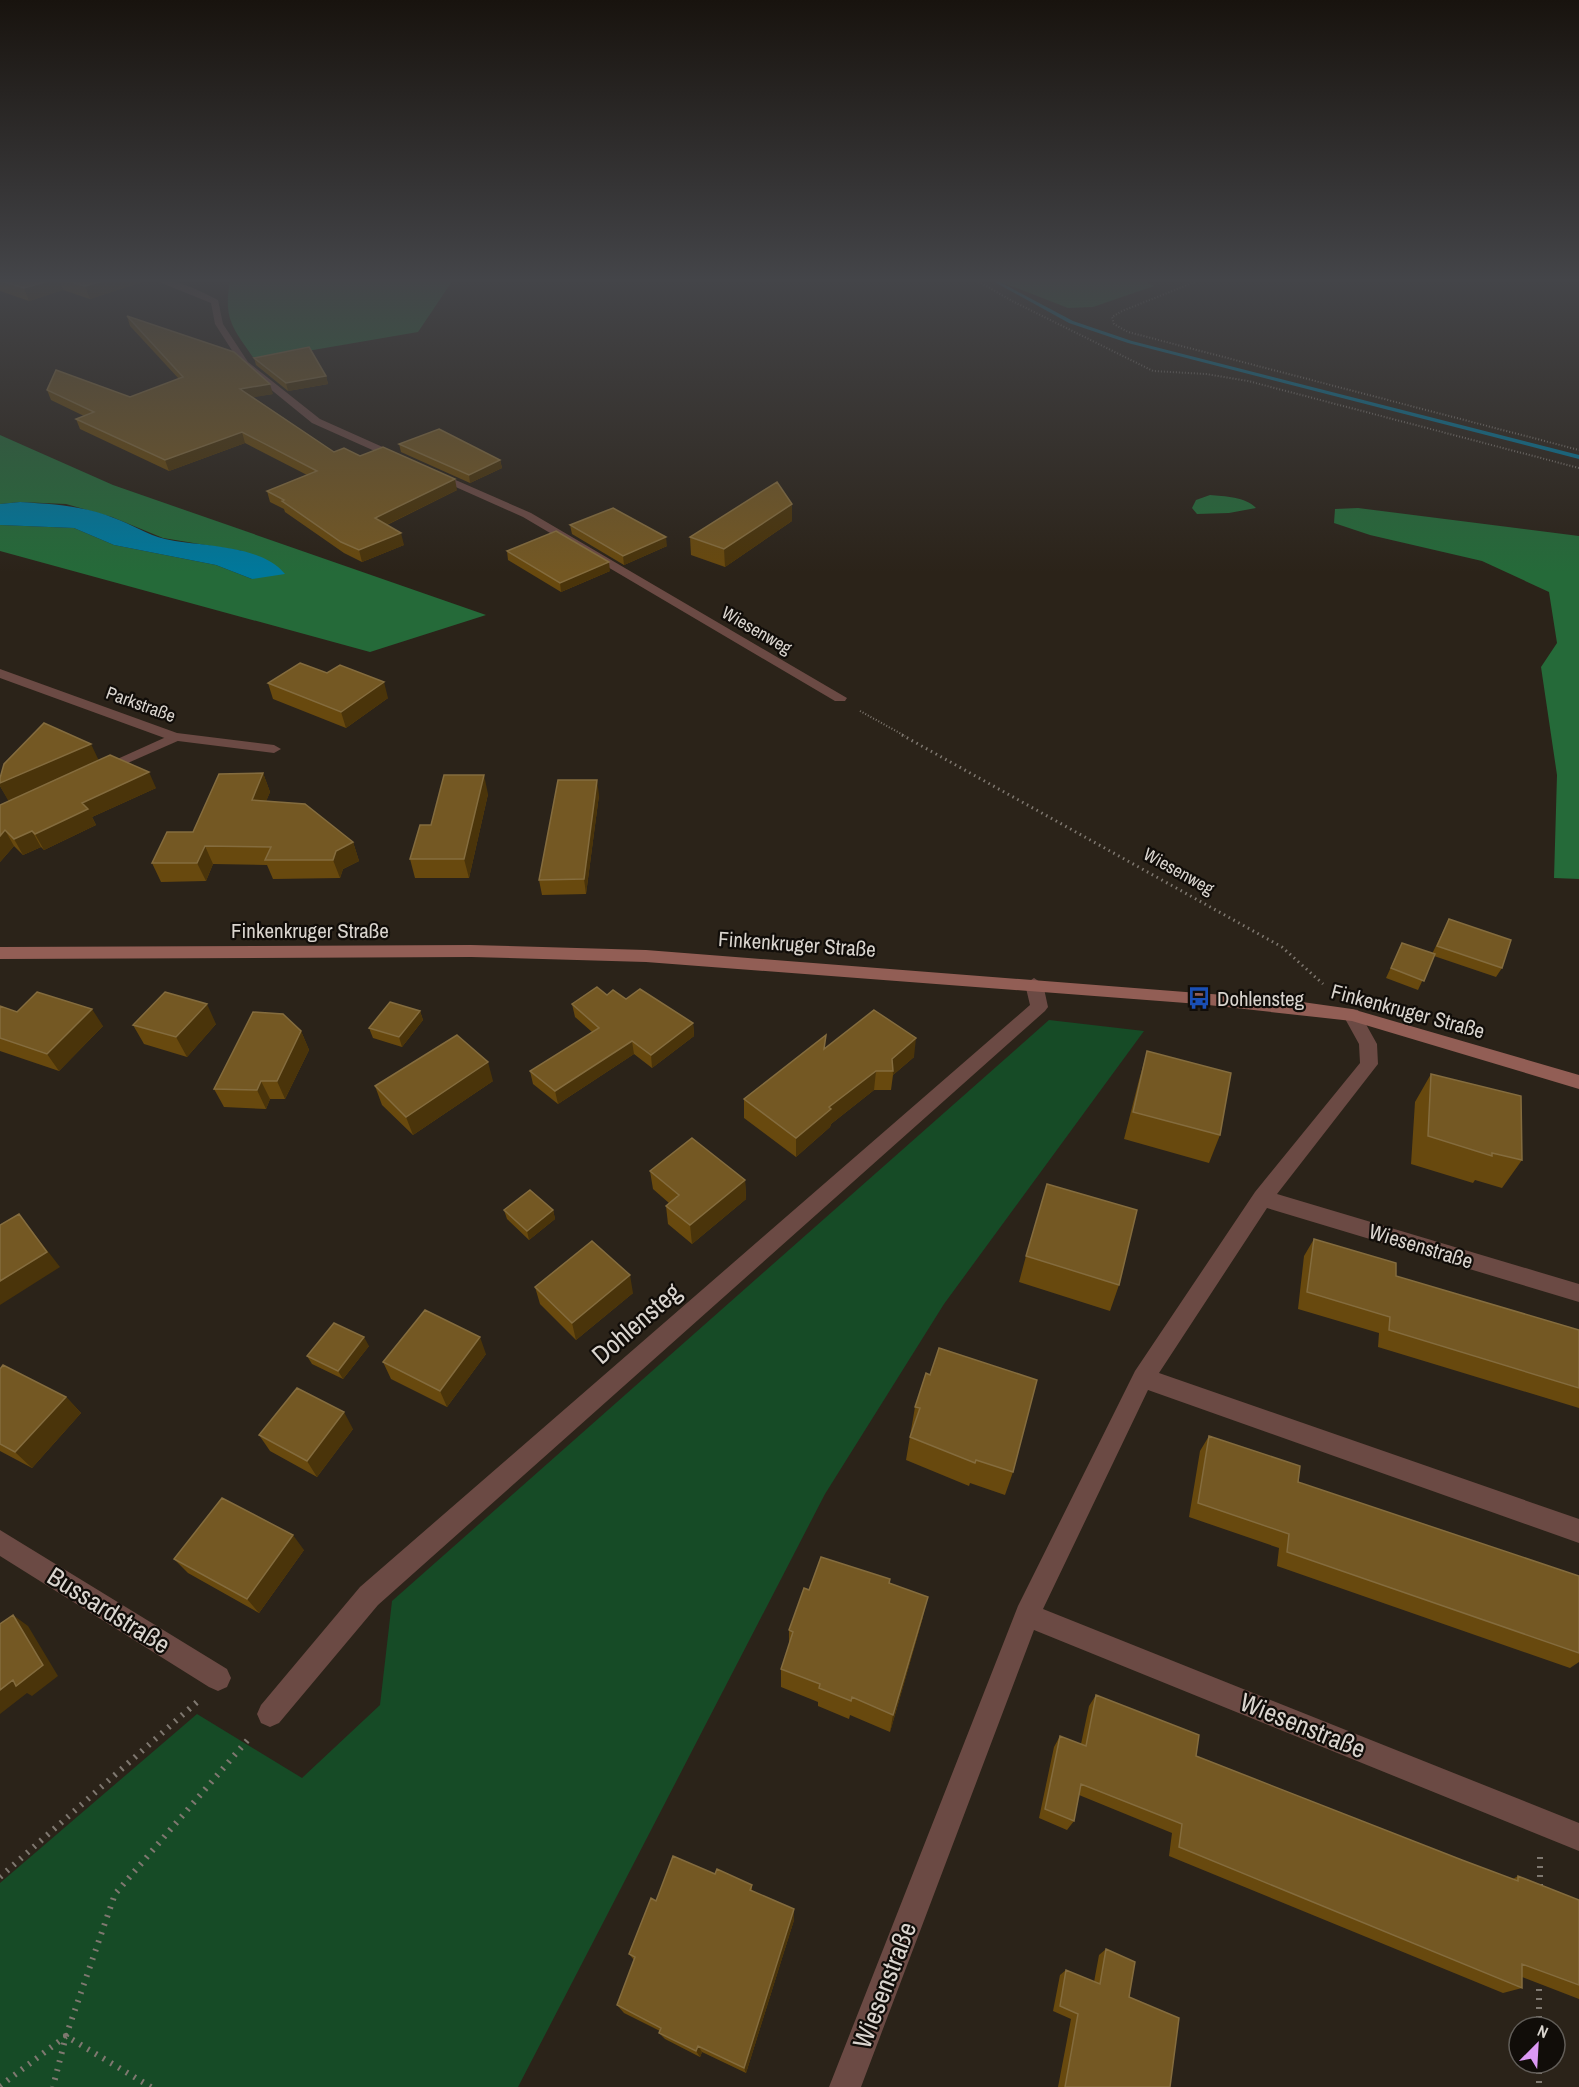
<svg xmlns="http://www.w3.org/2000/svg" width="1579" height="2087" viewBox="0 0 1579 2087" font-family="'Archivo Narrow',sans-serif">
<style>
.green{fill:#164b26}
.forest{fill:#256a39}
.water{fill:#00789b}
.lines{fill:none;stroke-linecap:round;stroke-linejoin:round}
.stream{fill:#00789b;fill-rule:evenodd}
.path-far2{stroke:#7f7870;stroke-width:2;stroke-dasharray:1 2;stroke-linecap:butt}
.path-far1{stroke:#7f7870;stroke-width:3;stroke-dasharray:1.5 4;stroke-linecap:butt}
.path{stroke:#7f7870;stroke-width:6;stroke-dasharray:2 7;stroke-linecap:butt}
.lane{fill:#6b4a44;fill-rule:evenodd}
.street{fill:#6b4a44;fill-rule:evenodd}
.secondary{fill:#925e55;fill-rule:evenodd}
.wall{fill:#68490e}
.shaded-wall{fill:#4a340a}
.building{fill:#745823;stroke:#846c3e;stroke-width:1.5}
.labels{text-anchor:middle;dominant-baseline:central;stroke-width:4.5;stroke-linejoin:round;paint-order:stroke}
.far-street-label{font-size:18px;fill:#d9d4ce;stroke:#110d09}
.street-label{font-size:21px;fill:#d9d4ce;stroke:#110d09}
.poi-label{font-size:21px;fill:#d9d4ce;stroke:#110d09;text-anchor:start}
.near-street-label{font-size:26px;fill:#d9d4ce;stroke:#110d09}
</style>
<rect width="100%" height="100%" fill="#2b2319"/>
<!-- green -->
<path class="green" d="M1049,1020l95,11 -200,273 -119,190 -307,593h-518v-204l197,-169 105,64 78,-73 12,-104z"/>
<!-- forest -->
<path class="forest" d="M230,280h223l-35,52 -163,28c-22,-32 -32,-40 -25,-80z
M985,280h159l10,6 -61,21 -25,1 -62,-24z
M0,435l113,50 373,130 -116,37 -370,-101v-26l74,3 40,17 102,20 36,14 -10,-28 -79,-13 -51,-21 -46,-13 -46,-2 -20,2z
M1210,495c14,1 36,2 46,13l-27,5 -32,1 -5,-6 4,-8z
M1358,508l221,28v343l-25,-1 3,-103 -16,-108 16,-24 -8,-51 -67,-31 -112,-26 -36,-12 1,-14z"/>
<!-- water -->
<path class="water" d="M20,502c33,2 64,4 94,16 17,6 34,17 51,21 36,8 96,5 120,35l-33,5 -36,-14 -102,-20 -40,-17 -74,-3v-21z"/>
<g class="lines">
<!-- stream -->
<path class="stream" d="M991,280h5l77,41 59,20 447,114v4l-451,-116 -59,-20z"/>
<!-- path-far2 -->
<path class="path-far2" d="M976,280l38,22 139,69 53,3 42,7 331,87
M1200,280l-78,31 -10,6 2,7 14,8 451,118
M860,711l45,25"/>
<!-- path-far1 -->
<path class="path-far1" d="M902,735l380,212 41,37"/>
<!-- path -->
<path class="path" d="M1540,1857v31
M0,1877l197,-175
M1539,1980v47
M1539,2063v24
M0,2086l66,-50 -13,51
M151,2087l-85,-51 49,-142 136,-158"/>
<!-- lane -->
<path class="lane" d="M175,733l7,4 -2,3 -75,33h-10l-2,-3z"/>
<!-- street -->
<path class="street" d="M154,280c22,-2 44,10 64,20l5,24 25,38 72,57 85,38v4h-8l-85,-38 -70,-57 -27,-42 -4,-21z
M435,471l96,42 316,185 -2,3h-10l-312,-184 -92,-41v-4z
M0,669l177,64 97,12 7,4 -7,4 -104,-13 -170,-62z
M1034,978l9,6 5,23 -3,4 -667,594 -99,118 -9,4 -9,-4 -4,-9 4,-9 99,-118 670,-582 -5,-21z
M1352,1009l6,1 19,34 1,20 -101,130 302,90v18l-312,-94 -108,165 420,146v24l-431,-153 -105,219 536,214v28l-545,-221 -173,457h-32l189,-481 117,-235 120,-179 105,-129 -1,-19 -16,-29 3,-5z
M0,1530l227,139 4,9 -4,9 -9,4 -9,-4 -209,-131z"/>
<!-- secondary -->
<path class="secondary" d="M471,945l175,5 642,50 64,9 227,66v14l-227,-68 -153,-17 -553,-42 -175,-5 -471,2v-12z"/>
</g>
<!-- wall -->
<path class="wall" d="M0,280h148l-58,19 -27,-9 -34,11 -29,-10z
M127,316l146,78 -20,3 81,55 26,4 97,34 -70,35 17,20 -42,17 -18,-9 -59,-41 -1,-3 -14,-7 -3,-11 40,-16 -62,-32 -76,28 -89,-42 -4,-10 8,-3 -33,-16 -4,-10 83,7 49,-18 -49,-53z
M254,358l72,18 2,8 -40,7 -32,-26z
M399,444l101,16 2,8 -32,15 -69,-31z
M792,521l-67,46 -34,-12 -1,-18z
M570,525l97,21 -43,19 -52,-31z
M507,551l103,20 -49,21 -53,-32z
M327,673l61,25 -42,30 -73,-29 -5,-16z
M99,760l57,28 -64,29 4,8 -52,25 -3,-3 -18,8 -9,-9 -14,16 9,-61 -9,-15v-8z
M263,773l7,19 -4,9 87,41 6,19 -16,8 -3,9 -67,1 -6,-14 -54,-1 -7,17 -45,1 -9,-19 41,-31z
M488,794l-19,84h-54l-5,-19 21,-34z
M599,795l-13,99 -44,1 -3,-15z
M1449,919l53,49 -6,9 -62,-21 -16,34 -32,-12 16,-35 30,11z
M607,995l19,4 67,24 1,13 -42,32 -18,-14 -76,50 -25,-20 -3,-13 62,-39 -17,-15 -3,-13z
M0,1006l17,6 86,14 -44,45 -59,-20z
M420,1011l3,9 -21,27 -29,-9 -4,-10z
M216,1024l-29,33 -43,-13 -11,-19z
M301,1031l8,19 -24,49h-15l-4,10 -42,-2 -10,-18z
M825,1048l89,9 -21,18 -2,15h-17l-43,34 -1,3 -34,30 -52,-39v-19z
M1147,1052l73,83 -11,28 -85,-24 15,-59z
M1431,1074l91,86 -20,28 -27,-8 -2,3 -62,-19 4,-62z
M493,1081l-80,54 -31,-30 -7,-19z
M650,1171l95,9 1,19 -54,45 -24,-20 -2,-18 3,-3 -16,-14z
M504,1210h49l2,9 -26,21 -22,-21z
M1314,1239l82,37 183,54v78l-201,-61 1,-14 -81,-24 6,-53z
M1026,1256l93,29 -9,26 -91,-29z
M535,1287l98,6 -57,47 -36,-36z
M369,1346l-26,33 -31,-15 -5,-8z
M486,1354l-39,53 -56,-28 -8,-17z
M0,1369l66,28 15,16 -49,55 -32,-17z
M926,1373l87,99 -8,23 -35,-12 -1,3 -63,-26 9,-53z
M353,1429l-36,48 -47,-26 -11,-16z
M1209,1436l89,46 281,94v86l-9,6 -293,-102 2,-18 -90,-31 11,-66z
M304,1550l-45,63 -71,-40 -14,-14z
M890,1579v4l33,34 -33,115 -40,-17 -1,4 -31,-13v-4l-37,-15v-18l8,-24v-15l20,-40z
M1096,1695l100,61 266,104 51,19 5,-3 61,24v113v-14l-57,-22v11l-19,5 -334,-137 3,-23 -93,-38 -5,26 -7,9 -28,-12 15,-71 6,-11 21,8 8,-38z
M715,1874l37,11v6l42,18v11l-48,153 -44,-21 -2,5 -35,-18 -6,-6 1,-2 -36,-18 -7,-8 17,-45 -5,-6z
M1106,1949l23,48 41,90h-112l13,-68 -18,-8 7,-36 6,-5 28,12 5,-27z"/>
<!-- shaded-wall -->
<path class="shaded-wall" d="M52,280h7l4,10 -34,11 -5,-13z
M106,280h42l-58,19 -5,-13z
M326,376l2,8 -40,7 -2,-8z
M270,384l3,10 -29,5 -4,-10z
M242,432l3,11 -76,28 -4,-11z
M500,460l2,8 -32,15 -1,-8z
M455,479l2,11 -79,39 -3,-11z
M792,504v17l-67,46 -1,-18z
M401,533l3,12 -42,17 -3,-12z
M666,537l1,9 -43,19 -1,-9z
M609,562l1,9 -49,21 -1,-9z
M384,682l4,16 -42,30 -5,-16z
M91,744l9,19 -91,39 -9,-16v-3z
M149,772l7,16 -64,29 4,8 -52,25 -9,-16 47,-31z
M263,773l7,19 -11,27 -7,-19z
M484,775l4,19 -19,84 -5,-19z
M597,780l2,15 -13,99 -2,-15z
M5,830l9,16 -14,16v-26z
M32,831l9,16 -18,8 -9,-16z
M353,842l6,19 -16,8 -3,9 -7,-18 3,-9z
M205,846l8,18 -7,17 -9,-18z
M207,1004l9,20 -29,33 -11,-20z
M92,1009l11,17 -44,45 -12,-17z
M420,1011l3,9 -21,27 -3,-10z
M693,1023l1,13 -42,32 -1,-13z
M301,1031l8,19 -24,49 -8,-18z
M916,1038l-2,19 -21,18 -1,-16z
M632,1041l2,13 -76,50 -3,-13z
M488,1062l5,19 -80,54 -7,-18z
M876,1071l-2,19 -43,34 -1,3 -34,30v-19l33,-31z
M261,1081l9,18 -4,10 -9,-19z
M745,1180l1,19 -54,45 -2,-19z
M553,1210l2,9 -26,21 -2,-9z
M19,1214l41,53 -60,38v-24z
M630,1275l3,18 -57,47 -4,-17z
M364,1337l5,9 -26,33 -5,-8z
M480,1337l6,17 -39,53 -7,-16z
M66,1397l15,16 -49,55 -17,-16z
M344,1412l9,17 -36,48 -10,-16z
M293,1535l11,15 -45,63 -12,-14z
M928,1597l-5,20 -33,115 3,-17z
M13,1615l15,11 30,50 -26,20 -5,-3 -27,21v-24z
M794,1909v11l-48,153 -2,-5z
M698,2046l4,6 -2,5 -4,-6z"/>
<!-- building -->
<path class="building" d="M0,280h52l-28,8 -24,-7z
M64,280h42l-21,6z
M127,316l107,36 36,32 -30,5 94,63 10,-4 16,8 23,-9 72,32 -80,39 26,15 -42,17 -18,-8 -59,-41 2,-1 -17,-9 50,-20 -75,-39 -77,28 -89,-41 18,-7 -47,-22 9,-20 74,27 53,-20z
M309,347l17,29 -40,7 -32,-25z
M439,429l61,31 -31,15 -70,-31z
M777,482l15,22 -68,45 -34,-12z
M613,508l53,29 -43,19 -53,-31z
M556,531l53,31 -49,21 -53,-32z
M300,663l27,10 13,-8 44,17 -43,30 -73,-29z
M44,723l47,21 -91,39v-5l4,-14z
M110,755l39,17 -67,31 6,6 -53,25 -3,-3 -18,8 -9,-9 -5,6v-31z
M263,773l-11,27 53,4 48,38 -17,9 -3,9h-68l6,-13 -66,-1 -8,17h-45l15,-31h26l26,-58z
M444,775h40l-20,84h-54l10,-34h11z
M558,780h39l-13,99 -45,1z
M1449,919l62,21 -9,28 -65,-22z
M1402,943l33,11 -11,27 -33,-13z
M597,987l10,8 6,-5 13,9 14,-10 53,34 -42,32 -19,-14 -77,50 -25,-20 69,-43 -27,-24z
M37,992l55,17 -45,45 -47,-16v-32l17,6z
M165,992l42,12 -31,33 -43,-12z
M390,1002l30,9 -21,26 -30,-9z
M874,1010l42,28 -24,21 1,12h-17l-47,36 2,2 -35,29 -52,-39 82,-64 -2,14z
M253,1012l30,2 18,17 -24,50h-16l-4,9 -43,-1z
M457,1035l31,27 -82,55 -31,-31z
M1147,1051l84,22 -11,62 -87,-23z
M1431,1074l90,22 1,64 -30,-7v3l-64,-20z
M692,1138l53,42 -55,45 -24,-19 13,-11 -29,-24z
M1047,1184l90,26 -18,75 -93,-29z
M530,1190l23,20 -26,21 -23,-21z
M19,1214l28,38 -47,29v-56z
M1314,1239l82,24v13l183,54v58l-190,-58 1,-13 -83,-25z
M592,1241l38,34 -58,48 -37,-36z
M425,1310l55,27 -40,54 -57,-29z
M334,1323l30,14 -26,34 -31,-15z
M939,1348l98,32 -24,92 -37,-12 -1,3 -65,-26 10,-29 -5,-1 11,-34 4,2z
M3,1365l63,32 -51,55 -15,-8v-75z
M297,1388l47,24 -37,49 -48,-26z
M1209,1436l91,30 -2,16 281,94v77l-292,-101 2,-18 -91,-31z
M222,1498l71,37 -46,64 -73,-40z
M821,1557l69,22 -1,4 39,14 -35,118 -41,-18 -1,4 -32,-13 1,-4 -39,-15 12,-37 -4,-2 15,-42 5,2z
M13,1615l30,50 -27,21 -3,-6 -13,10v-66z
M1096,1695l103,40 -3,21 266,104 56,21v-5l61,24v85l-57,-21v24l-343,-141 3,-23 -101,-40 -7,37 -29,-12 15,-73 26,10z
M673,1856l42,18 2,-5 35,16 -2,5 44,19 -50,159 -46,-22 -2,5 -37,-18 2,-5 -44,-23 18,-48 -6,-3 22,-56 5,3z
M1106,1949l29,13 -6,35 50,21 -9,69h-105l13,-73 -18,-8 6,-36 34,14z"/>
<!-- sky -->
<linearGradient id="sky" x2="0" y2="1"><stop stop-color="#18130e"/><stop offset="0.49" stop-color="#444549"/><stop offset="1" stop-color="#444549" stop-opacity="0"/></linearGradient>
<rect width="1579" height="572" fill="url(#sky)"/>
<!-- icons -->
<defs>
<g id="bus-bare" transform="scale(1.8)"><path d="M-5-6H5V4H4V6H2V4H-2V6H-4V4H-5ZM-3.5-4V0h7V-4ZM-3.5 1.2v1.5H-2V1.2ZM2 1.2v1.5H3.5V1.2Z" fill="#1a4fb4" stroke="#110d09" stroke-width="2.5" paint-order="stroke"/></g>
</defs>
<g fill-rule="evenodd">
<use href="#bus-bare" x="1199" y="998"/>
</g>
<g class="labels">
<!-- far-street labels -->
<g class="far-street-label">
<text transform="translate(757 630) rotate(30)">Wiesenweg</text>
<text transform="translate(141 704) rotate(20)">Parkstraße</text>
<text transform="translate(1179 871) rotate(29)">Wiesenweg</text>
</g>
<!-- street labels -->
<g class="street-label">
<text x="310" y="930">Finkenkruger Straße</text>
<text transform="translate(797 944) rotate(4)">Finkenkruger Straße</text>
<text transform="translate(1408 1011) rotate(15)">Finkenkruger Straße</text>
<text transform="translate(1421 1246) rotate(17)">Wiesenstraße</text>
</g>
<!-- poi labels -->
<g class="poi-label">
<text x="1217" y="998">Dohlensteg</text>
</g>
<!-- near-street labels -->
<g class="near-street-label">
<text transform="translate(636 1323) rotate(-41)">Dohlensteg</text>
<text transform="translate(109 1610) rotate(32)">Bussardstraße</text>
<text transform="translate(1303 1725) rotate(22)">Wiesenstraße</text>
<text transform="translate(884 1985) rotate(-69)">Wiesenstraße</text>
</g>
</g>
<!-- north arrow -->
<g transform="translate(1537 2045) rotate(24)"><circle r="28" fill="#110d09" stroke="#615d58" stroke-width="1.5"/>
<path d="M0-4.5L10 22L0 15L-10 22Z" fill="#dc99f4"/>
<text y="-9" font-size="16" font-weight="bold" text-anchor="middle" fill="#d9d4ce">N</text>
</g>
</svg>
